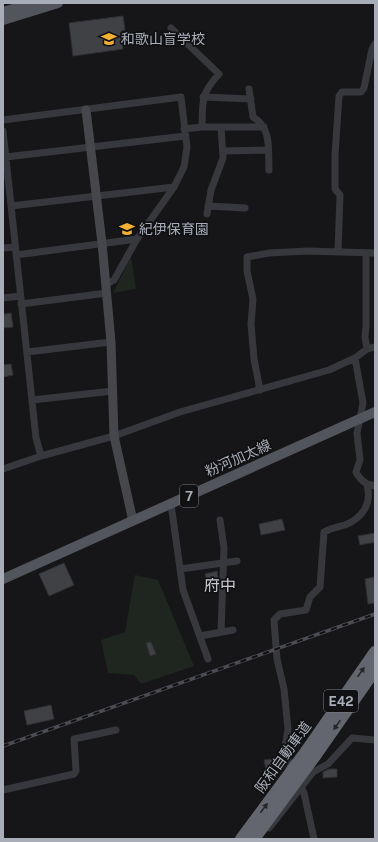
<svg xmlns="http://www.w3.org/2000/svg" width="378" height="842" viewBox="0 0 378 842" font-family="'Public Sans','Noto Sans JP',sans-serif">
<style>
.green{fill:#1e261f}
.building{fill:#404145;stroke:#303034}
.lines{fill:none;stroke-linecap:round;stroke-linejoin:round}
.street{stroke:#37383d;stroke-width:7}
.secondary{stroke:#45474d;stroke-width:9}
.primary{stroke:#53555c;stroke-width:10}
.highway{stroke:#63666e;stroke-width:12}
.rail-casing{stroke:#4a4c52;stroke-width:3.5}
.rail{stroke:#111113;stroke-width:2;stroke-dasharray:6;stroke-linecap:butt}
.highway-bridge{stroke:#63666e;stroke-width:12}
.oneway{fill:#26262a}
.labels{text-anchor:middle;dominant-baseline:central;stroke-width:3.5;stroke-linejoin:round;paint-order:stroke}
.shield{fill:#111113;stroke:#7b7e86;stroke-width:1}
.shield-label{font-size:13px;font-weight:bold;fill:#a8adb8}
.poi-label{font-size:14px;fill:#a8adb8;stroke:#111113;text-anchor:start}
.street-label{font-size:14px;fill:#a8adb8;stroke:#111113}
.quarter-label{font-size:16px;fill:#c9ccd4;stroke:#111113}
</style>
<rect width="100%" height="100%" fill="#161618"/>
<!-- green -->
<path class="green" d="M131,257l5,32 -23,4z
M135,575l23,5 36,86 -53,18 -7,-9 -26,-2 -7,-33 24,-8z"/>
<!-- building -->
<path class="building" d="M123,16l2,14 -4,1 2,18 -50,7 -4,-33z
M11,313l2,14 -10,1v-14z
M11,364l2,11 -10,2v-12z
M282,519l3,11 -24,5 -2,-11z
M375,533v9l-15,3 -2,-9z
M64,563l10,22 -25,11 -10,-22z
M217,571l1,8 -11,3 -2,-8z
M374,577l1,26 -7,1 -3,-25z
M151,642l5,12 -6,2 -4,-13z
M51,705l3,14 -27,6 -3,-14z
M282,758l3,10 -5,-2 -14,3 -2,-9z
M329,769h8v8l-14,1v-6z"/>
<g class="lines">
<!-- street -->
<path class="street" d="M171,28l48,46c-19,21 -16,26 -17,53
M249,89l4,28c19,11 15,33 16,53
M203,97l48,2
M3,120l178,-23 6,50 -3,20 -10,20 -37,52 -23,41 -8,4
M184,129l18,-2h62
M3,131l33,307 5,18
M224,151l44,-1
M6,157l179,-21
M11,206l163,-19
M208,206l37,2
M207,214l4,-24 12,-32 -2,-31
M3,248l12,-1
M338,252l2,-57 -5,-6v-34l4,-59 3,-4h19l3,-4 8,-39 3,-5
M366,254v72l-1,11 2,12
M16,255l121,-16
M3,298l17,-2
M21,304l86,-11
M27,352l84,-10
M355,358l8,45 -6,30 3,27 -4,12c5,9 9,12 19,14
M260,390l-6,-31 -3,-35 2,-25 -6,-28v-14l22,-4 39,-2 67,2
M32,400l81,-9
M3,469l38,-13 73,-20 66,-24 149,-42 26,-12 12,-9 8,-2
M171,504l12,86 25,69
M220,520l4,28 -3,84
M180,569l57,-8
M200,636l33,-6
M3,790l71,-16 2,-3 -2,-32 42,-9
M269,828l44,-56 15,-8 24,-26 23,2
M314,839l-10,-46 -16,-33 -3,-13 3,-18 -4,-40 -7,-30 -3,-39 6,-6 26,-4 4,-13 10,-10 4,-55c7,-4 14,-5 21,-7 18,-7 27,-22 22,-40"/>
<!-- secondary -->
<path class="secondary" d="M86,110l16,133 9,99 3,94 19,85"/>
<!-- primary -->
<path class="primary" d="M3,12l30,-9
M3,20l55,-17
M3,579l372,-167"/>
<!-- highway -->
<path class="highway" d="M307,750l68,-98
M315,756l60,-86"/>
<!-- rail casing -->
<g class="rail-casing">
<path id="rail" d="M3,746l372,-132"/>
</g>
<!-- rail -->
<use href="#rail" class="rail"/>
<!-- highway-bridge -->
<path class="highway-bridge" d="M241,839l66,-89
M254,839l61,-83"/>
</g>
<!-- one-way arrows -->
<defs><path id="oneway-solid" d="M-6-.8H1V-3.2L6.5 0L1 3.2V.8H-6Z"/></defs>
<g class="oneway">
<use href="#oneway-solid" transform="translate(361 672) rotate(-55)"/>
<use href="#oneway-solid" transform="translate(337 725) rotate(125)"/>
<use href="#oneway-solid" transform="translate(264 808) rotate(-53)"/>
</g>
<!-- icons -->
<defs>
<g id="school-bare" transform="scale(1.2)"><path d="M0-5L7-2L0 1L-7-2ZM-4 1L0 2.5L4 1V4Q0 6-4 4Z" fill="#f2b134" stroke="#111113" stroke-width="2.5" paint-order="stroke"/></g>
</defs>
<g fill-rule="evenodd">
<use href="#school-bare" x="109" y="39"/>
<use href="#school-bare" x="127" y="229"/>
</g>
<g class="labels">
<!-- shield labels -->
<g class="shield">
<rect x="180" y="485" width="18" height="22" rx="3"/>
<rect x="324" y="690" width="34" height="22" rx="3"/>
</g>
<g class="shield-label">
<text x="189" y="496">7</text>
<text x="341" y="701">E42</text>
</g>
<!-- poi labels -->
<g class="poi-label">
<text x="121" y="39">和歌山盲学校</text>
<text x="139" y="229">紀伊保育園</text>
</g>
<!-- street labels -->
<g class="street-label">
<text transform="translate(238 458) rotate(-24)">粉河加太線</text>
<text transform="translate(283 757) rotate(-54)">阪和自動車道</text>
</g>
<!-- quarter labels -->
<g class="quarter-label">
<text x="220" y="585">府中</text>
</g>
</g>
<!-- border -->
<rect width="378" height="842" fill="none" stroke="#a8adb8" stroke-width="8"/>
</svg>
